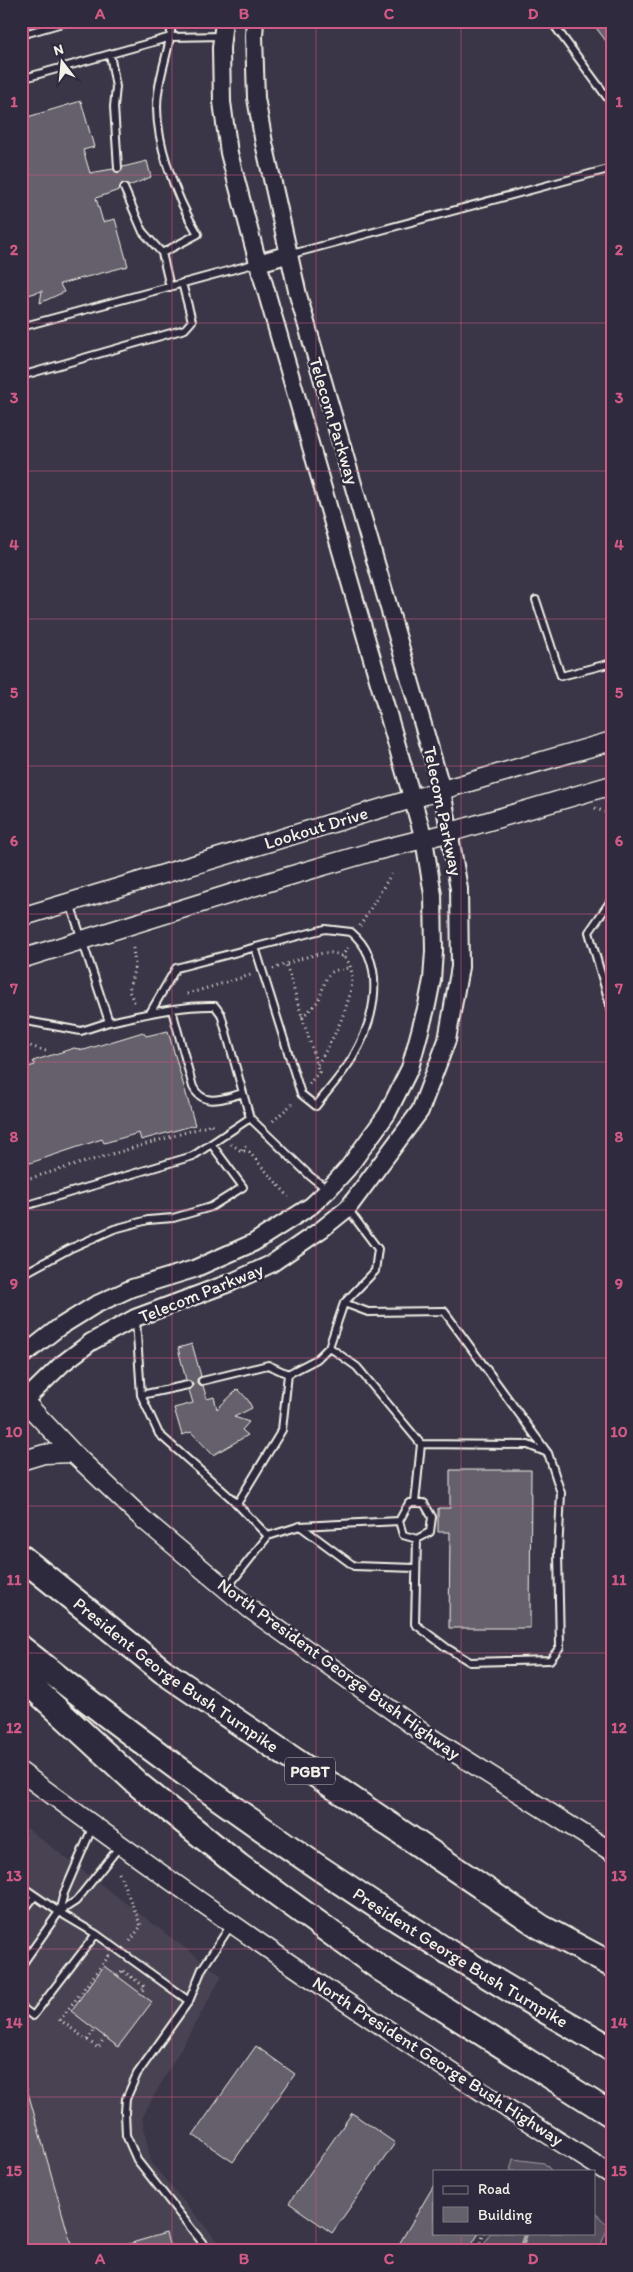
<svg xmlns="http://www.w3.org/2000/svg" width="633" height="2272" viewBox="0 0 633 2272" font-family="Itim,sans-serif">
<style>
.built{fill:#484352}
.green{fill:#534e5c;stroke:#a4a0a2}
.lines{fill:none;stroke-linecap:round;stroke-linejoin:round}
.stream{stroke:#aaa6a7;stroke-width:5}
.building{fill:#65616c;stroke:#f4f1e8}
.service-casing{stroke:#f4f1e8;stroke-width:10}
.tertiary-casing{stroke:#f4f1e8;stroke-width:20}
.secondary-casing{stroke:#f4f1e8;stroke-width:21}
.motorway-casing{stroke:#f4f1e8;stroke-width:28}
.path{stroke:#f4f1e8;stroke-width:3;stroke-dasharray:1 4;stroke-linecap:butt}
.service{stroke:#2f2a3d;stroke-width:6}
.tertiary{stroke:#2f2a3d;stroke-width:16}
.secondary{stroke:#2f2a3d;stroke-width:18}
.motorway{stroke:#2f2a3d;stroke-width:24}
.grid{fill:none;stroke:#d15985;stroke-width:1;stroke-opacity:0.55}
.labels{text-anchor:middle;dominant-baseline:central;stroke-width:5;stroke-linejoin:round;paint-order:stroke}
.shield{fill:#2f2a3d;stroke:#b9b5b5;stroke-width:1}
.shield-label{font-size:16px;font-weight:bold;fill:#f4f1e8}
.street-label{font-size:18px;fill:#f4f1e8;stroke:#2f2a3d}
.neatline{fill:none;stroke:#d15985;stroke-width:2}
.grid-label{font-size:16px;text-anchor:middle;font-weight:bold;fill:#d15985}
</style>
<rect width="100%" height="100%" fill="#3b3647"/>
<filter id="ink" filterUnits="userSpaceOnUse"><feTurbulence type="fractalNoise" baseFrequency=".02" numOctaves="2"/><feDisplacementMap in="SourceGraphic" scale="10" xChannelSelector="R" yChannelSelector="G"/><feConvolveMatrix kernelMatrix="1 2 1 2 8 2 1 2 1" color-interpolation-filters="sRGB"/></filter>
<g filter="url(#ink)">
<!-- built -->
<path class="built" d="M21,1824l201,152 -80,141 9,46 75,88h-205z"/>
<!-- green -->
<path class="green" d="M513,2159l31,4 8,8h-42z
M594,2212l15,14 -11,25h-117l9,-18h104z"/>
<g class="lines">
<!-- stream -->
<path class="stream" d="M520,2251l6,-18"/>
</g>
<!-- building -->
<path class="building" d="M591,21h21v28z
M81,101l13,46 -11,3 7,23 23,-4 6,4 4,-6 24,-6 4,16 -22,9 -7,-3 -3,7 -23,8 7,24 12,-3 13,47 -68,18 4,8 -24,11 2,-12 -21,6v-178z
M168,1031l27,94 -54,15 -2,-7 -35,10 -2,-4 -81,27v-97l14,-4 -2,-4 41,-13 10,2 59,-18 3,4z
M192,1344l9,32 -4,3v4l6,3 4,13 7,-2 3,12 21,-20 10,11 4,8 -18,9 15,5 -7,8 6,5 -35,20 -22,-23 -9,3 -8,-27 19,-5 -4,-13 4,-3v-3l-7,-4 -8,-32z
M450,1470h81l-1,158h-81l1,-96h-12v-24h12z
M104,1966l48,36 -34,45 -47,-36z
M256,2046l39,28 -62,88 -40,-27z
M21,2082h4l48,169h-52z
M352,2113l43,30 -63,90 -43,-30z
M434,2185v48h45l-11,18h-73z
M166,2233l5,18h-53v-4z"/>
<g class="lines">
<!-- service casing -->
<g class="service-casing">
<path id="service" d="M551,21l61,83
M21,35l48,-14
M110,54l6,33 -2,20 4,61
M21,79l150,-42 51,-1
M124,188l19,44 19,21
M292,254l320,-86
M170,287l-8,-34 36,-19c-22,-36 -46,-98 -40,-141 3,-25 13,-47 14,-72
M21,327l236,-64
M21,376l164,-47 7,-8 -10,-38
M536,600l25,76 51,-13
M612,899l-23,33 23,80
M70,903l39,119c34,-7 70,-17 106,-16l6,8 29,104 60,58 17,13
M172,1010l21,77c11,21 31,11 50,6
M150,1013l26,-45 149,-39 26,3c37,31 24,88 2,125 -10,17 -25,33 -37,49l-15,-12 -46,-147
M21,1020l60,11 28,-9
M21,1207l172,-51 57,-38
M21,1275l48,-26 45,-20 34,-9 25,-2 38,-11 32,-20 -31,-42
M344,1303l24,9 76,-1 103,141
M136,1320l5,75 18,39 72,64 37,38 32,-10 99,-5 4,14 14,4 13,-7 2,-15 -8,-14h-15l-10,18
M329,1347l28,20 64,77
M202,1381l66,-16 20,9
M141,1395l47,-10
M415,1503l6,-59 107,1 20,8 13,40 -3,60 2,94 -10,13 -80,2 -23,-14 -32,-24 2,-85
M237,1504l45,-74 6,-56 29,-15 12,-12 15,-44 31,-32 3,-22 -30,-40
M300,1526l54,40 61,2
M227,1588l41,-52
M21,1886l38,26 37,22 93,67
M59,1912l5,-19 29,-67
M21,1914l14,-18
M21,1966l38,-54 17,-11 44,-55
M21,2007l12,9 63,-82
M209,2251l-72,-91 -11,-25 -1,-23 1,-13 11,-25 52,-73 13,-32 29,-44"/>
</g>
<!-- tertiary casing -->
<g class="tertiary-casing">
<path id="tertiary" d="M258,263l32,-9
M21,1357l37,-29 37,-23 37,-17 62,-19 59,-26 58,-37 17,-16 20,-22 39,-54 23,-46 17,-63 5,-25 2,-29 -1,-56 -9,-56 -166,-576 -29,-110 -7,-51 -1,-54 3,-27
M24,1401l38,-37 29,-22 44,-24 97,-36 39,-18 51,-35 26,-21 72,-97 27,-71 13,-73 -1,-78 -17,-99 -144,-495 -34,-152 -8,-45 -2,-62 1,-15"/>
</g>
<!-- secondary casing -->
<g class="secondary-casing">
<path id="secondary" d="M21,917l421,-127 170,-49
M21,959l251,-78 99,-29 80,-20 161,-47
M21,1398l52,55 71,67 106,89 172,123 190,120
M21,1461l23,-7 29,-1
M21,1772c191,142 389,276 591,403"/>
</g>
<!-- motorway casing -->
<g class="motorway-casing">
<g id="motorway">
<path id="s1" d="M21,1557l143,115 377,255 71,38"/>
<path id="s2" d="M21,1648c186,149 383,284 591,401"/>
<path d="M21,1654l17,38 102,94 99,80 142,103 231,146"/>
</g>
</g>
<!-- path -->
<path class="path" d="M595,808l17,7
M360,926l33,-55
M133,948l2,17 -6,26 6,13
M342,957l7,-12
M273,969c14,-5 44,-18 59,-16 47,6 -2,93 -15,112l-31,-101
M187,994l67,-20
M302,1017c6,-6 13,-11 17,-18 8,-19 4,-30 31,-31
M21,1043l28,9
M309,1084l10,-12 -2,-7
M273,1121l19,-17
M231,1144l9,6 9,2 40,45
M242,1150l7,-7
M21,1181l186,-55 3,-3 4,4
M21,1841l4,-4
M119,1873l22,53 -13,18
M123,1971l22,16 -5,6
M118,1976l6,-8
M105,2037l-7,11 -38,-28 49,-64 2,2
M87,2040l8,-11
M475,2251l10,-18"/>
<!-- service -->
<use href="#service" class="service"/>
<!-- tertiary -->
<use href="#tertiary" class="tertiary"/>
<!-- secondary -->
<use href="#secondary" class="secondary"/>
<!-- motorway -->
<use href="#motorway" class="motorway"/>
</g>
</g>
<!-- grid -->
<path class="grid" d="M172,21v2230M316,21v2230M461,21v2150M21,175h591M21,323h591M21,471h591M21,619h591M21,766h591M21,914h591M21,1062h591M21,1210h591M21,1358h591M21,1506h591M21,1653h591M21,1801h591M21,1949h591M21,2097h591M461,2233v18"/>
<g class="labels">
<!-- shield labels -->
<rect class="shield" x="285" y="1757.5" width="50" height="27" rx="4"/>
<g class="shield-label">
<text x="310" y="1771">PGBT</text>
</g>
<!-- street labels -->
<g class="street-label">
<text transform="translate(334 421) rotate(73)">Telecom Parkway</text>
<text transform="translate(443 811) rotate(78)">Telecom Parkway</text>
<text transform="translate(316 828) rotate(-17)">Lookout Drive</text>
<text transform="translate(201 1293) rotate(-22)">Telecom Parkway</text>
<text transform="translate(339 1669) rotate(36)">North President George Bush Highway</text>
<text stroke="none"><textPath href="#s1" startOffset="195">President George Bush Turnpike</textPath></text>
<text stroke="none"><textPath href="#s2" startOffset="538">President George Bush Turnpike</textPath></text>
<text transform="translate(438 2061) rotate(33)">North President George Bush Highway</text>
</g>
</g>
<!-- margin -->
<rect width="633" height="2272" fill="none" stroke="#2f2a3d" stroke-width="55"/>
<!-- legend -->
<rect x="433" y="2170" width="162" height="65" fill="#2f2a3d" stroke="#7e7a81"/>
<rect x="443" y="2186" width="25" height="8" fill="#2f2a3d" stroke="#7e7a81"/>
<text x="478" y="2194" font-size="15" fill="#f4f1e8">Road</text>
<rect x="443" y="2207" width="25" height="15" fill="#65616c" stroke="#7e7a81"/>
<text x="478" y="2220" font-size="15" fill="#f4f1e8">Building</text>
<!-- north arrow -->
<g transform="translate(62 62) rotate(344)" stroke="#2f2a3d" stroke-width="4" paint-order="stroke">
<path d="M0-4L9 19L0 12L-9 19Z" fill="#f4f1e8"/>
<text y="-8" font-size="14" font-weight="bold" text-anchor="middle" fill="#f4f1e8">N</text>
</g>
<rect x="28" y="28" width="578" height="2216" class="neatline"/>
<g class="grid-label">
<text x="100" y="19">A</text>
<text x="244" y="19">B</text>
<text x="389" y="19">C</text>
<text x="533" y="19">D</text>
<text x="14" y="107">1</text>
<text x="619" y="107">1</text>
<text x="14" y="255">2</text>
<text x="619" y="255">2</text>
<text x="14" y="403">3</text>
<text x="619" y="403">3</text>
<text x="14" y="550">4</text>
<text x="619" y="550">4</text>
<text x="14" y="698">5</text>
<text x="619" y="698">5</text>
<text x="14" y="846">6</text>
<text x="619" y="846">6</text>
<text x="14" y="994">7</text>
<text x="619" y="994">7</text>
<text x="14" y="1142">8</text>
<text x="619" y="1142">8</text>
<text x="14" y="1289">9</text>
<text x="619" y="1289">9</text>
<text x="14" y="1437">10</text>
<text x="619" y="1437">10</text>
<text x="14" y="1585">11</text>
<text x="619" y="1585">11</text>
<text x="14" y="1733">12</text>
<text x="619" y="1733">12</text>
<text x="14" y="1881">13</text>
<text x="619" y="1881">13</text>
<text x="14" y="2028">14</text>
<text x="619" y="2028">14</text>
<text x="14" y="2176">15</text>
<text x="619" y="2176">15</text>
<text x="100" y="2264">A</text>
<text x="244" y="2264">B</text>
<text x="389" y="2264">C</text>
<text x="533" y="2264">D</text>
</g>
</svg>
